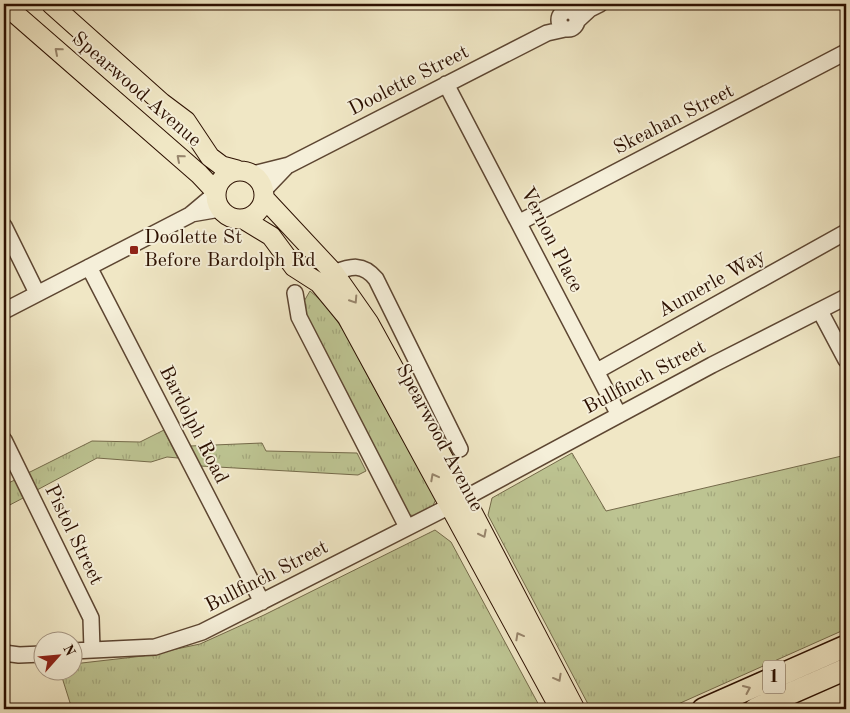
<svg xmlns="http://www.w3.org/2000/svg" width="850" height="713" viewBox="0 0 850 713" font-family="'Old Standard TT',serif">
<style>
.grass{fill:url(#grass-tufts);stroke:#746a4a}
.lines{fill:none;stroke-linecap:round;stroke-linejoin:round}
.minor-casing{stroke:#5d4632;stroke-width:18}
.major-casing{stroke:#2c1001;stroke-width:21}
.highway-casing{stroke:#2c1001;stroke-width:24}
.minor{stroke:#f5efd9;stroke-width:15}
.major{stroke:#f0e7c5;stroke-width:19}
.highway{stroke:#f0e7c5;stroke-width:21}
.oneway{stroke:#98866d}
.poi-dot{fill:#8f2418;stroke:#f5efd9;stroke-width:2}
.labels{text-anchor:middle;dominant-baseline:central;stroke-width:4;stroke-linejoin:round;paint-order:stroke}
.shield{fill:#f5efd9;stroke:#685342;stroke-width:1}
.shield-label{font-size:19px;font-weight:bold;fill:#2c1001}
.street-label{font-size:20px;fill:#2c1001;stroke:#f5efd9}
.poi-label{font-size:20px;fill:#2c1001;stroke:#f5efd9;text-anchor:start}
</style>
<defs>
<pattern id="grass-tufts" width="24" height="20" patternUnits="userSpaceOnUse" patternTransform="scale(1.25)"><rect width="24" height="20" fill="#bdc492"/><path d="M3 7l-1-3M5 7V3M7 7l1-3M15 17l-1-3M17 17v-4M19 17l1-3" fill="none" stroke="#a3a77c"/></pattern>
</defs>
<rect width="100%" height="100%" fill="#f0e7c5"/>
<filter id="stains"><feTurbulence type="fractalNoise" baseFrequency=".004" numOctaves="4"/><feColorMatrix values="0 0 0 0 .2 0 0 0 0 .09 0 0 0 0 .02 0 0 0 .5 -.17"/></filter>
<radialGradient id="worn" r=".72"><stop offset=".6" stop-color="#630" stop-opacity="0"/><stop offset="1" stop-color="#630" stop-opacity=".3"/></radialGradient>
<!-- grass -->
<path class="grass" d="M310,291c30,24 45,62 63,95 21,38 42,76 63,113l-5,11 -12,6 -10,-1 -105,-199 -1,-13z
M164,430l14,28 -11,-1 -16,5 -54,-4 -60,32 -9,-17 64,-32 48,1z
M262,443l4,8 91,2 9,18 -8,4 -158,-9 -10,-20z
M572,453l34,58 240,-56v174l-179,80h-71l-8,-5 -100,-189 4,-17z
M17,479l8,18 -21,11v-23z
M435,530l16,12 90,167h-469l-12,-38 12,-1 1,-6 70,-8 57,-12 64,-29z"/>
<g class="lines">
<!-- minor casing -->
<g class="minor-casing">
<path id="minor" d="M559 20a9 9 0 1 1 18 0a9 9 0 1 1-18 0Z
M577,21l13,-12 10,-5
M446,84l173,331
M253,174l36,-9 258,-132 18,-4
M264,190l22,-23
M191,214l29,-5
M520,222l326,-170
M4,226l33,67
M89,267l173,335
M334,273c17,-7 29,-10 42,6l84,170
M295,293l4,24 108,210
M4,311l186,-96 25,-21
M820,311l26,49
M597,371l249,-139
M4,440l87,178 1,32
M465,498l247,-133 134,-68
M72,651l83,-4 47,-15 248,-126
M4,653l15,2 23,-1"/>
</g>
<!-- major casing -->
<g class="major-casing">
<path id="major" d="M4,4l195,170 16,17
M51,4l111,99 24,18 24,36 12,9 15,4
M216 195a24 24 0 1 1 48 0a24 24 0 1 1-48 0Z
M264,198l70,75 35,50 96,175 110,211
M243,219l28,17 23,31 25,16 28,34 213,392"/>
</g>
<!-- highway casing -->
<g class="highway-casing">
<path id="highway" d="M703,709l143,-63
M755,709l91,-40"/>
</g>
<!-- minor -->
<use href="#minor" class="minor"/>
<!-- major -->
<use href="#major" class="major"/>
<!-- highway -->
<use href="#highway" class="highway"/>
</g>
<!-- one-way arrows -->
<defs><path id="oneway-chevron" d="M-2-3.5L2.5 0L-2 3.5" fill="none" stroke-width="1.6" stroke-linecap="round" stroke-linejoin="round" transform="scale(1.25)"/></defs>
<g class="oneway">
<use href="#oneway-chevron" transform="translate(58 51) rotate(-139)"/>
<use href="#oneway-chevron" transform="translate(180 158) rotate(-139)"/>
<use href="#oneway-chevron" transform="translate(354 300) rotate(57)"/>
<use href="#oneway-chevron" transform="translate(434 477) rotate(-118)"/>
<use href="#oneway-chevron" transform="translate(483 534) rotate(63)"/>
<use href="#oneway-chevron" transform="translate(519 636) rotate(-119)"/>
<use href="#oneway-chevron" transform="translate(558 678) rotate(61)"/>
<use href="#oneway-chevron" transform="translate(747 689) rotate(-24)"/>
</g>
<!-- markers -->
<rect class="poi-dot" x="129" y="245" width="10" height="10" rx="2.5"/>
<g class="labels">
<!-- shield labels -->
<rect class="shield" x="763" y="660.5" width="22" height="33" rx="4"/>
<g class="shield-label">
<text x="774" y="677">1</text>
</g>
<!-- street labels -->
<g class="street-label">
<text transform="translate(409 81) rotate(-27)">Doolette Street</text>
<text transform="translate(136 90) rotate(41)">Spearwood Avenue</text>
<text transform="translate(674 120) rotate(-27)">Skeahan Street</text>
<text transform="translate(551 240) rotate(63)">Vernon Place</text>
<text transform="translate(712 284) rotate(-29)">Aumerle Way</text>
<text transform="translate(645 378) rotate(-28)">Bullfinch Street</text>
<text transform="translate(193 425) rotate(63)">Bardolph Road</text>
<text transform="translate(439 438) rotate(62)">Spearwood Avenue</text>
<text transform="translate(73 535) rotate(64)">Pistol Street</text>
<text transform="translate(267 577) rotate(-27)">Bullfinch Street</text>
</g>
<!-- poi labels -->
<g class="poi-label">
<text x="144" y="238">Doolette St<tspan x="144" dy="23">Before Bardolph Rd</tspan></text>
</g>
</g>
<!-- margin -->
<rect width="850" height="713" fill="none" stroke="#f0e7c5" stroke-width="20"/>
<rect x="5" y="5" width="840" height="703" fill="none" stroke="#2c1001" stroke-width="2.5"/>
<rect x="10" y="10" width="830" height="693" fill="none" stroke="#2c1001"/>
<!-- north arrow -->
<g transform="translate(58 656) rotate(63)"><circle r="24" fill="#f5efd9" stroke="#a59683"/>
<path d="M0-4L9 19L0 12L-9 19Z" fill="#8f2418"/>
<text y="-8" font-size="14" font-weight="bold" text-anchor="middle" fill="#2c1001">N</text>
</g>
<rect width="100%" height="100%" filter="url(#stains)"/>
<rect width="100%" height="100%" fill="url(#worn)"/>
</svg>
